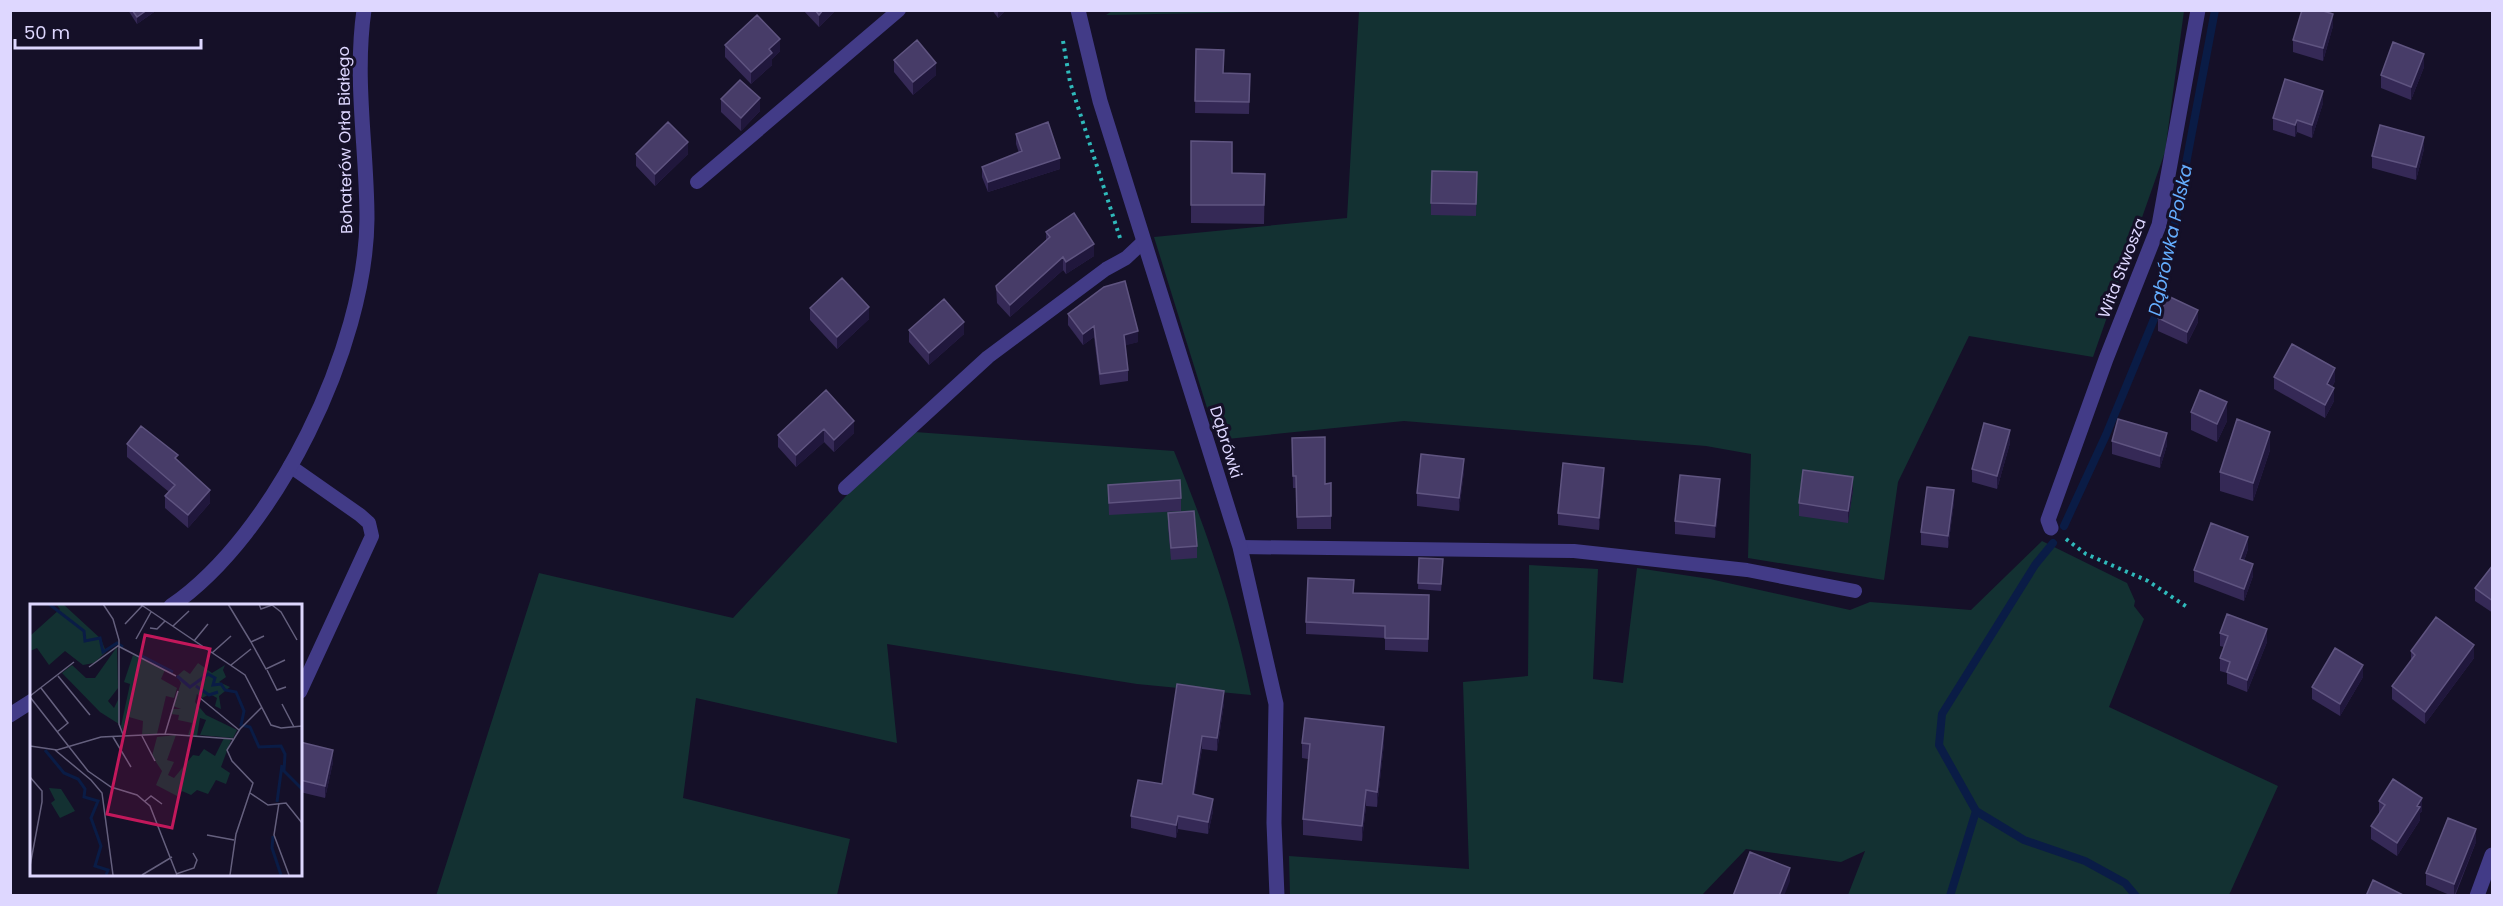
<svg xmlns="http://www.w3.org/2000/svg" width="2503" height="906" viewBox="0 0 2503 906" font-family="Poppins,sans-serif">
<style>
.green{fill:#133132}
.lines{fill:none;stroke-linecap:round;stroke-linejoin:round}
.stream{stroke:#0a1c46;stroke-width:8}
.path{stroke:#2fbabb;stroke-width:4;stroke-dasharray:3 4.5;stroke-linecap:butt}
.service{stroke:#423b87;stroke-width:14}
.minor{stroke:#423b87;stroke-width:15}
.tertiary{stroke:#423b87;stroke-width:15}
.wall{fill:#352956}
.shaded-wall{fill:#20173c}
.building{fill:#473c68;stroke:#5f5480;stroke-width:1.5}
.labels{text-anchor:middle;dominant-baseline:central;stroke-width:6;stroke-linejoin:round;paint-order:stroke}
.street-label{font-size:16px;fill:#ded7ff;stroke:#151028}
.water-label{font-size:18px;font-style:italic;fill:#65aeff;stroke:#151028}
.inset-river{fill:none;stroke:#0a1c46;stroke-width:3}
.inset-road{fill:none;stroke:#65607e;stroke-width:1.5}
.view{fill:#c2185b;fill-opacity:0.15;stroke:#c2185b;stroke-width:3}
.inset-edge{fill:none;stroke:#ded7ff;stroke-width:3}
</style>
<rect width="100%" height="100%" fill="#151028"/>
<!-- green -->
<path class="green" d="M1112,11v-1l202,1 -208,4z
M1359,11h825l-19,141 -72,205 -124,-21 -71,146 -14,98 -136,-22 3,-104 -45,-8 -302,-25 -187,19 -63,-203 193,-19z
M915,432l259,19c33,80 60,159 77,244l-114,-11 -250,-40 10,99 -201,-45 -13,100 167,41 -13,56 -401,1 103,-323 194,45 113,-122z
M2042,541l85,42 8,18 -1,5 10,13 -35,88 169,79 -49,109h-381l17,-44 -24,11 -95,-13 -44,46h-412l-1,-39 180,13 -6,-187 65,-6 1,-111 69,4 -5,110 30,4 14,-115 73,11 140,31 20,-8 101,8z"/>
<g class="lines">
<!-- stream -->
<path class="stream" d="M2064,526l42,-91 53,-128 56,-297
M2053,543l-18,22 -93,149 -3,31 37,66 48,29 61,21 40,22 11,13
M1950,896l26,-85"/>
<!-- path -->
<path class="path" d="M1063,41l7,41 50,156
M2066,539l20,15 62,27 39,26"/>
<!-- service -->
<path class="service" d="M697,182l202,-172
M290,466l70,49 9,8 3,13 -72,156
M845,488l143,-131 118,-88 20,-11 18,-17
M1240,547l334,4 173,19 108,21"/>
<!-- minor -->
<path class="minor" d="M1078,10l22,91 140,446 36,157 -2,119 3,73
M2051,528l-3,-8 58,-161 53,-134 39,-215
M171,606c105,-72 195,-260 196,-387 0,-70 -13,-139 -3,-209
M10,715l22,-14"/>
<!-- tertiary -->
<path class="tertiary" d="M2477,896l15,-41"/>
</g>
<!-- wall -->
<path class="wall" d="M128,10h29l-20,14z
M803,10h33l-17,17z
M992,10h14l-8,8z
M2333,26l-10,35 -30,-9v-12z
M725,45l55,6 -8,8v6l-21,19 -26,-27z
M1196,49l28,24 26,1 -1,40 -54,-1z
M894,60l42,15 -23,20 -19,-23z
M2424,67l-13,33 -30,-12v-13z
M721,99l39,12 -19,20 -20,-19z
M2323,103l-11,35 -15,-6 -2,5 -22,-7v-12z
M1016,134l44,35 -72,23 -6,-15v-10l37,-14 -3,-9z
M1191,141l41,32 33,1 -1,50 -73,-1z
M2424,149l-8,31 -44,-12v-12z
M636,154h52l-33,32 -19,-20z
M1477,172l-1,44 -45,-1v-12z
M1046,232l48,24 -28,18 -3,-4 -53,47 -13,-14 -1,-17 50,-46z
M810,308l59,11 -32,30 -27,-29z
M1068,314l70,28 -13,3 3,25v11l-28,4 -6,-48 -11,8 -15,-20z
M2158,318l40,4 -11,22 -29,-13z
M909,330l55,4 -35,31 -20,-23z
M2274,377l61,4 -3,6 2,14 -9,17 -51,-29z
M826,390l28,43 -20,19 -10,-10 -28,25 -18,-20v-12z
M2191,412l36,9 -10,21 -26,-12z
M1292,438l33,46 6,-1v46h-34l-1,-41h-3z
M2112,441l55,4 -7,23 -48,-14z
M2010,443l-13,46 -25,-7v-13z
M127,444l51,16 32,43 -22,25 -23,-20v-12l4,-4 -42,-35z
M2270,450l-17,51 -33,-10v-19z
M1464,471l-5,40 -42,-5v-13z
M1604,480l-5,50 -41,-5v-12z
M1108,485l73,13v13l-72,4z
M1853,490l-5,33 -49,-7v-13z
M1720,492l-5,46 -40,-4v-13z
M1954,502l-6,46 -27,-3v-13z
M1168,513l29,33v12l-26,2 -3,-34z
M2248,549l-4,12 9,15 -9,25 -50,-19v-12z
M1419,558l24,8 -2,25 -23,-2z
M2493,565v48l-18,-12v-13z
M1354,593l75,2 -1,57 -43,-2v-12l-79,-4v-12z
M2220,633l47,9 -20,50 -20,-8v-11l-7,-2v-13l4,-11 -4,-1z
M2411,651l63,7 -49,66 -33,-25v-13l19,-26z
M2363,677l-23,39 -28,-17v-12z
M1224,703l-7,48 -15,-2 -8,45 19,17 -5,23 -30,-5 -2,9 -45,-10v-12l31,-32z
M300,742l33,20 -8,36 -25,-6z
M1302,743h82l-7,64 -11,-1 -4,35 -59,-6v-16l5,-60 -6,-1z
M2379,801l43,10 -2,2v7l-23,36 -26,-17v-13l8,-12z
M2476,842l-21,54h-3l-26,-11v-12z"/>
<!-- shaded-wall -->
<path class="shaded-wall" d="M147,10h10l-20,14v-7z
M823,10h13l-17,17v-12z
M998,10h8l-8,8z
M2333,14v12l-10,35v-13z
M780,39v12l-8,8v6l-21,19v-12l18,-23z
M2424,54v13l-13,33v-13z
M936,63v12l-23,20v-13z
M2323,91v12l-11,35v-13z
M760,98v13l-19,20v-13z
M2297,120v12l-2,5v-12z
M2424,137v12l-8,31v-13z
M688,142v12l-33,32v-12z
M1060,158v11l-72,23v-10z
M1094,244v12l-28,18v-12z
M1063,257v13l-53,47v-12z
M869,307v12l-32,30v-12z
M2198,310v12l-11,22v-12z
M964,322v12l-35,31v-12z
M1094,326v11l-11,8v-11z
M1138,331v11l-14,4v-11z
M2335,368v13l-8,16v-13z
M2334,388v13l-9,17v-13z
M2227,402v19l-10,21v-18z
M854,421v12l-20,19v-12z
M824,429v13l-28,25v-12z
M2010,430v13l-13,46v-13z
M2270,432v18l-17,51v-18z
M2167,433v12l-7,23v-12z
M1464,459v12l-5,40v-13z
M1604,468v12l-5,50v-12z
M1853,477v13l-5,33v-12z
M1720,479v13l-5,46v-12z
M210,490v13l-22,25v-13z
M1954,490v12l-6,46v-12z
M2248,537v12l-8,23v-13z
M2253,564v12l-9,25v-12z
M2267,629v13l-20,50v-12z
M2474,645v13l-49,66v-12z
M2363,665v12l-23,39v-12z
M1224,691v12l-7,48v-13z
M1384,727v16l-7,64v-15z
M1202,736v13l-9,57v-12z
M333,750v12l-8,36v-12z
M1366,790v16l-4,35v-15z
M2422,798v13l-2,2v7l-23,36v-13z
M1213,799v12l-5,23v-12z
M1178,816v13l-2,9v-13z
M2476,829v13l-22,54v-12z
M1790,868v13l-6,15h-5z"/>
<!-- building -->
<path class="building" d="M132,10h15l-10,7z
M815,10h8l-4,5z
M2302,10h18l13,4 -10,34 -30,-8z
M757,15l23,24 -11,10 3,4 -21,19 -26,-27z
M917,40l19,23 -23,19 -19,-22z
M2393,42l31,12 -13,33 -30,-12z
M1196,49l28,1 -1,23 27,1 -1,28 -54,-1z
M2285,79l38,12 -11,34 -15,-5 -2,5 -22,-7z
M740,80l20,18 -19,20 -20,-19z
M668,122l20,20 -33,32 -19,-20z
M1048,122l12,36 -72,24 -6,-15 40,-16 -6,-17z
M2380,125l44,12 -8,30 -44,-11z
M1191,141l41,1v31l33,1 -1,31h-73z
M1432,171l45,1 -1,32 -45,-1z
M1074,213l20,31 -28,18 -3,-5 -53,48 -13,-15 -1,-4 54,-49 -4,-5z
M842,278l27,29 -32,30 -27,-29z
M1125,281l13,50 -14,4 4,35 -28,4 -6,-48 -11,8 -15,-20 36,-27z
M2168,296l30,14 -11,22 -29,-14z
M944,299l20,23 -35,31 -20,-23z
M2292,344l43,24 -8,16 7,4 -9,17 -51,-28z
M826,390l28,31 -20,19 -10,-11 -28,26 -18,-20z
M2200,390l27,12 -10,22 -26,-12z
M2118,419l49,14 -7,23 -48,-15z
M2237,419l33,13 -17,51 -33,-11z
M1984,423l26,7 -13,46 -25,-7z
M141,426l37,29 -3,3 35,32 -22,25 -23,-19 10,-11 -48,-41z
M1325,437v47l6,-1v33l-34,1 -1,-41h-3l-1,-38z
M1421,454l43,5 -5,39 -42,-5z
M1563,463l41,5 -5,50 -41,-5z
M1803,470l50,7 -5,34 -49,-8z
M1680,475l40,4 -5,47 -40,-5z
M1180,480l1,18 -72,5 -1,-18z
M1927,487l27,3 -6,46 -27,-4z
M1194,511l3,35 -26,2 -3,-35z
M2211,523l37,14 -8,22 13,5 -9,25 -50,-19z
M1419,558l24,1 -2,25 -23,-1z
M2493,565v36l-18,-13z
M1308,578l46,2 -1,13 76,2 -1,44 -43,-1v-12l-79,-4z
M2227,614l40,15 -20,51 -20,-8 3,-10 -10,-4 8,-22 -8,-3z
M2436,617l38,28 -49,67 -33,-26 23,-31 -4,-4z
M2335,648l28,17 -23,39 -28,-17z
M1177,684l47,7 -7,47 -15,-2 -9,58 20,5 -5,23 -30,-6 -2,9 -45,-9 7,-36 24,4z
M1305,718l79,9 -7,65 -11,-2 -4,36 -59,-7 7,-75 -8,-1z
M300,742l33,8 -8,36 -25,-6z
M2393,779l29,19 -5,8 3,1 -23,36 -26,-17 14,-21 -6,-4z
M2448,818l28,11 -22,55 -28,-11z
M1750,852l40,16 -11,28h-46z
M2373,880l32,16h-39z"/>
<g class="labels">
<!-- street labels -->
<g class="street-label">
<text transform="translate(345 140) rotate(-91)">Bohaterów Orła Białego</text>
<text transform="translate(2122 268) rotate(-69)">Wita Stwosza</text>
<text transform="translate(1226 442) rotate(73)">Dąbrówki</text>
</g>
<!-- water labels -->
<g class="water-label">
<text transform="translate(2170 240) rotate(-78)">Dąbrówka Polska</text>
</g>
</g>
<!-- overview -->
<g transform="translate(30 604)">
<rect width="272" height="272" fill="#151028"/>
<path d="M26,0h7l38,35 5,13 -12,11 -11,2 -18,-14 -16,14 -12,-17 -7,3v-15l30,-27zM87,43l1,41 -10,13 6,7 5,-10v26l-19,-12 -38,-39 10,-8 14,13h9zM103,51l32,15 -4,9 16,9 -3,10 -8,-2 -9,38 -15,1 1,-14 -14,-4 -4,19 -4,-10 9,-42 -6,-2zM168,59l14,10 13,-8 -2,5 3,7 -7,5 11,5 -11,9 2,13 -6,-3 2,-8 -7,-4 -8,4 -5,-4 -2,8 11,13 31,15 -4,8 -33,-3 6,-15 -6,-2 -3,18 -9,-1 4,-12 -14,-3 1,-5 -8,-1 1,-5h9l-8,-3 8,-23 -4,-7 7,-6 6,4zM146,131l-9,25 7,2 -6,13 6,3 19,-23 6,1 5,-7 11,7 9,-18 7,2 -10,27 9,6 -4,11 -10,-4 -8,14 -11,-4 -6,5 -9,-4 -3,6 -23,-12 6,-14 -10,-15 5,-19zM19,184l12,1 14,22 -15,7 -9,-15 4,-3z" fill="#133132"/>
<path class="inset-river" d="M19,0l35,27 1,10 15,-3 3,14 14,-9 6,4M110,51l33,17M147,72l13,11 18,-13 7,4 -2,7 8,-1 4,6 11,2 8,19 -3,14 9,2 9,20 22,-1 4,8 -1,17 18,18M166,82l13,9 9,-3M15,146l19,23 14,6 7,10 -1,8 14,4 -7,17 10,28 -6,20 13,4 -2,5M247,198l5,-37M243,232l-1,12 9,27"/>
<path class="inset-road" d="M73,0l10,15 6,21v84l5,13M110,0l105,71 26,50 10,3 21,-2M198,0l23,38 13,-6M229,0l2,5 11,-4 9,7 16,28M95,20l17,-18M143,22l16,-15M120,24l7,1 8,-8M106,35l15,-27M164,37l14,-17M221,38l15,27 19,-9M182,49l19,-17M201,61l20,-16M59,63l29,-21 58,30M237,66l10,20 9,-3M28,72l32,39M11,84l27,35 -11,9M0,92l44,-34M0,93l58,74 23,16 26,8 13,11 27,69M170,94l39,32M252,100l12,23M135,130l13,-43M112,132l13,25M83,133l18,30M0,142l27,4 44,-13 64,-3 68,5M25,146l36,30 11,13 11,82M0,173l12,14v11l-12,64M220,189l18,12 18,-2 16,20M115,197l6,-5 11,8M249,199l-5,32 15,40M177,231l27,5M146,270l18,-6 3,-8 -4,-7M112,271l30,-18M200,271l6,-41 17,-51 -21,-22 -5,-11 13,-21 22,-22"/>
<path class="view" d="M115,31l65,14 -38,179 -65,-14z"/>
<rect width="272" height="272" class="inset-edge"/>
</g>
<!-- border -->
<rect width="2503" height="906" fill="none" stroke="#ded7ff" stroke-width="24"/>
<!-- scale -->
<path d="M15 39v9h186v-9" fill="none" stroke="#ded7ff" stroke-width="3"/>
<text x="24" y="39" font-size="18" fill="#ded7ff" stroke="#151028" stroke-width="4.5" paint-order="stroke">50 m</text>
</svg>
